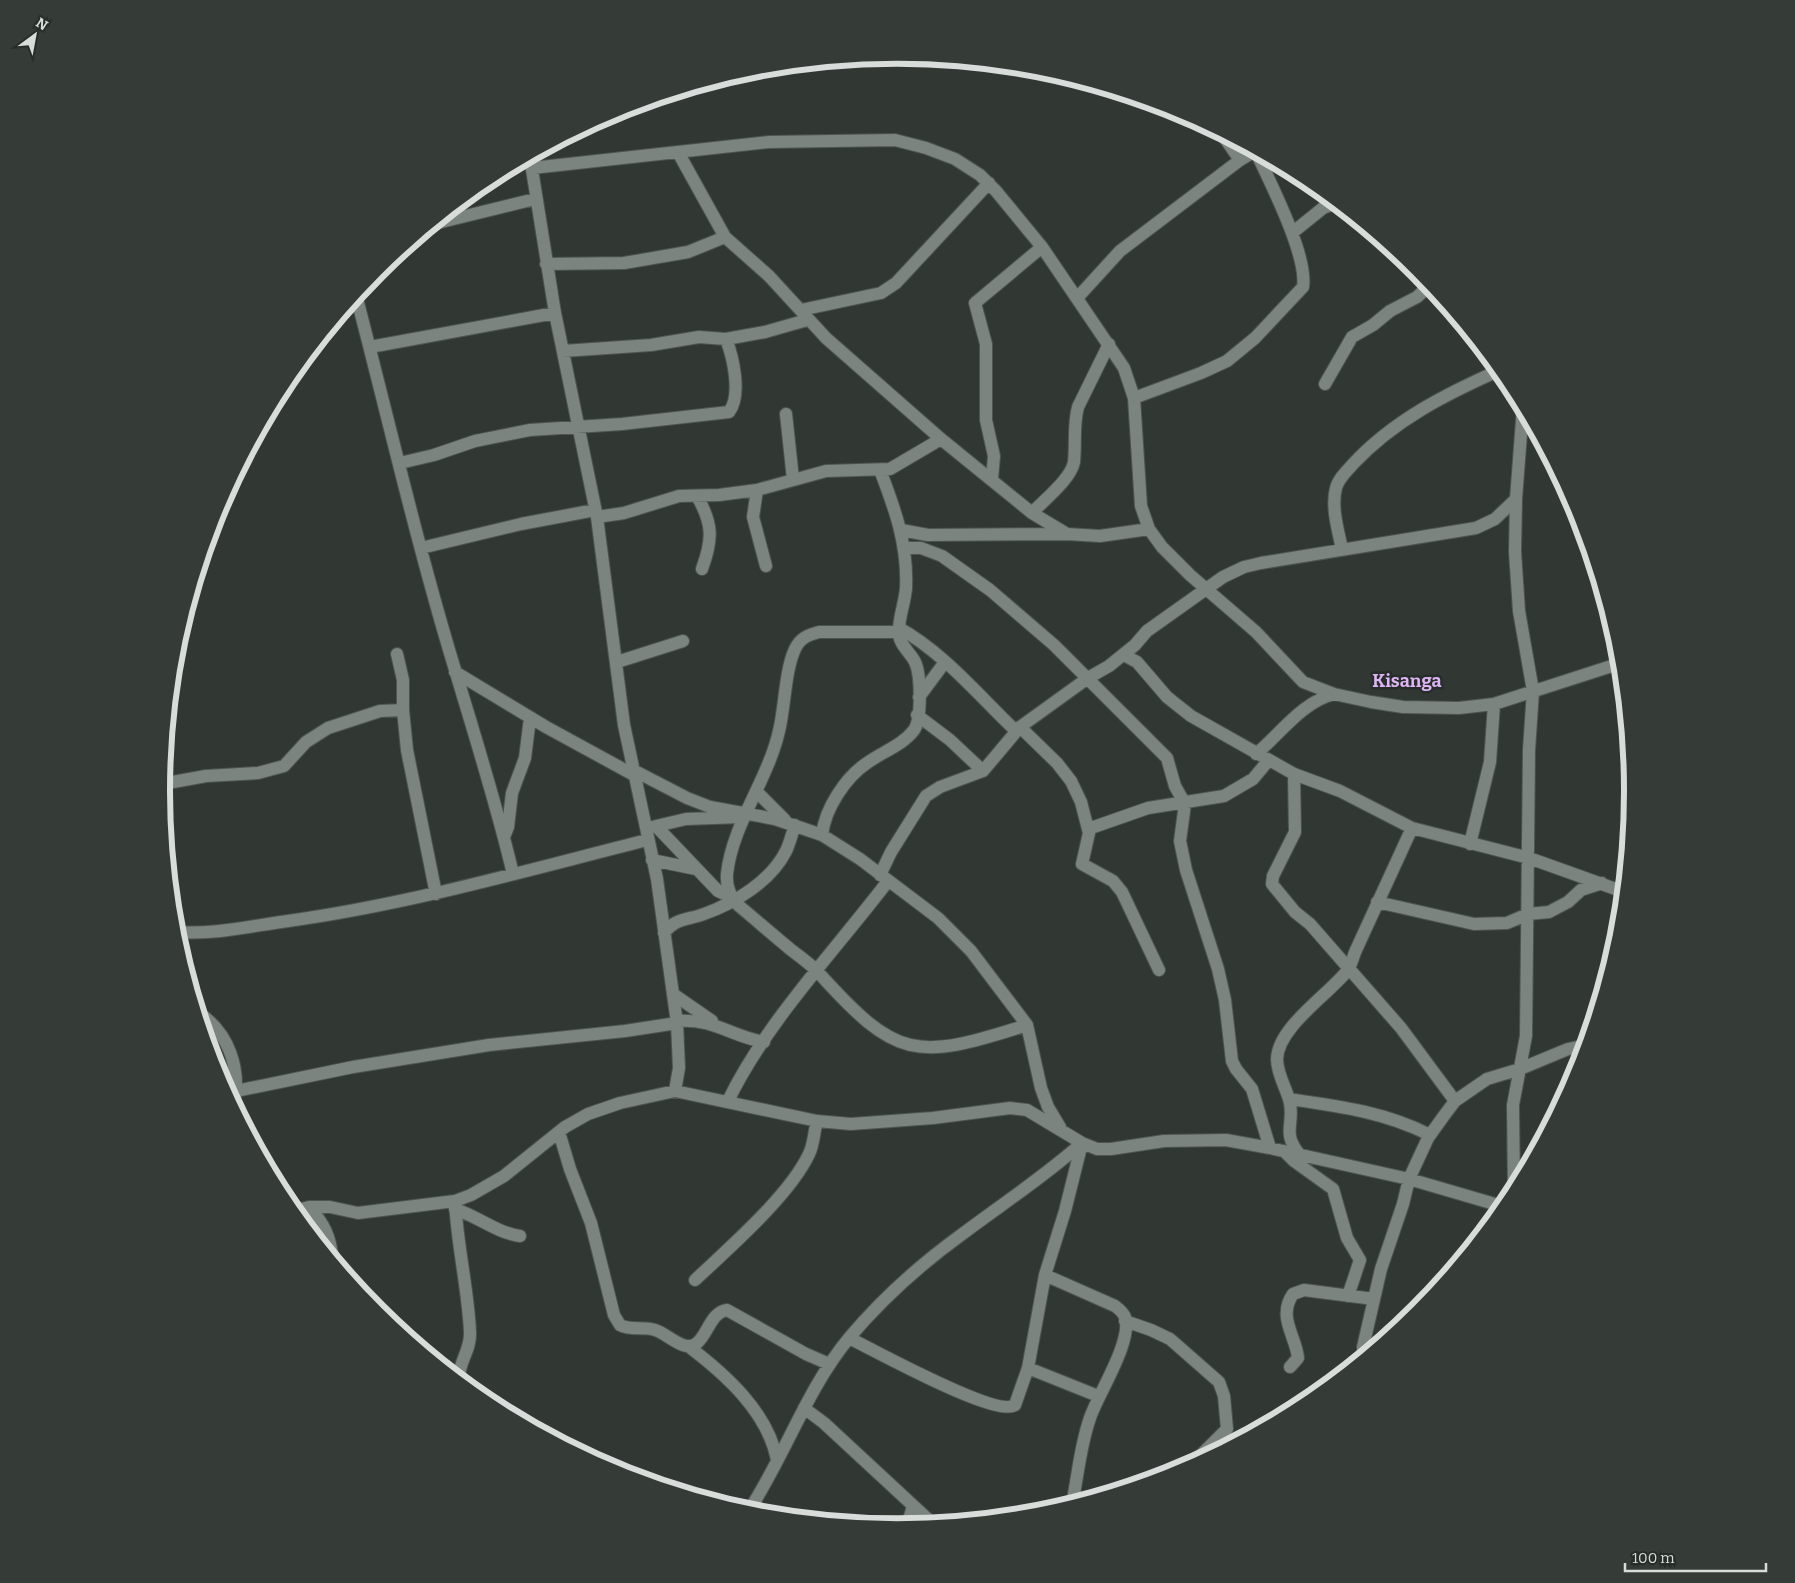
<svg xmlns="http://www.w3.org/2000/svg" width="1795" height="1583" viewBox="0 0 1795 1583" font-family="Bitter,serif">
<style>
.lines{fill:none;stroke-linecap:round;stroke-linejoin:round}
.minor-casing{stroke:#4e5451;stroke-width:14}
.minor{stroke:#7b847f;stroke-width:12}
.labels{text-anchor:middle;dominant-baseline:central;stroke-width:5;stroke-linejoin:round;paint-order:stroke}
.quarter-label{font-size:18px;font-weight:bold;fill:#deb4f6;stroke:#272e2a}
.rim{fill:none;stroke:#d8dcda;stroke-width:6}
</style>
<rect width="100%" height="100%" fill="#313834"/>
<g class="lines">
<!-- minor casing -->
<g class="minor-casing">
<path id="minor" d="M1222,134l18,26
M679,154l46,83 44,39 57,62 115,101 91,74 35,21
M530,157l25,156 42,204 27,208 33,154 20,144 2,45 -4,23
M532,168l237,-26 126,-2 31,8 29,11 25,16 16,16 46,56 82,121 10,30 7,108 8,23 13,18 28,28 66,57 47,50 31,12 37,8 32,5 56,1 35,-4 127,-41
M433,224l102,-25
M1292,233l31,-25 13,-5
M546,264l78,-1 64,-11 37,-15
M356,295c33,126 62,254 100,378 20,67 41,133 57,201
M1078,297l42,-46 120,-91 15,-9
M801,310l80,-17 15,-10 93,-100
M370,347l185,-34
M563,351l88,-6 48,-8 27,2 39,-7 42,-12
M1325,384l27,-47 21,-12 17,-14 27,-14 13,-12
M1134,398l67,-25 26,-12 28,-23 48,-51c5,-31 -33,-105 -47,-135
M786,414l7,65
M400,463l34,-8 41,-14 55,-11 92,-6 107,-12c13,-17 4,-55 -3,-73
M992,479l2,-23 -8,-36v-76l-11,-41 67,-56
M757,490l-4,27 13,49
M697,496c16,28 16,43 5,73
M1032,513c12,-13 39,-34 42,-51 2,-19 -1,-37 4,-55l31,-63
M597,517l27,-4 55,-17 40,-1 38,-5 69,-19 64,-2 51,-30
M901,530l27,5 139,-1 33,2 49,-7
M421,548l100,-24 74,-14
M905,548h16l21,8 48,34 64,55 113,113 8,28 10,18 -5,37 6,29 32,99 7,31 7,61 4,8 16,20 18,59
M1342,549c-4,-19 -11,-42 -6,-61 2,-9 11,-17 17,-24 41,-44 93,-70 147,-94
M899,628c44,24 81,69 117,103
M898,632h-79c-11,3 -19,6 -24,17 -10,21 -10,58 -16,82 -11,49 -47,94 -52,143 -1,13 3,21 11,31 18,15 35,30 52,44 9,7 19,14 27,22 80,89 98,90 210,54
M397,654l6,26v30l4,40 29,144
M1124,655l13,7 30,35 24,19 103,58 46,17 72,37 117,30 95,34
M617,662l66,-21
M455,672l91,55 88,48
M919,697l26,-35
M917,715l33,25 33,31
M1020,727l37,36 14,18 10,21 8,31 -7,31 31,17 9,11 37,78
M1256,754c25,-21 46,-52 78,-60
M633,770l54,28 23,9 65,12 47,16 38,24 78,59 33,33 56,74 14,63 7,19 12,20
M1294,774l1,58 -22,44 -1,8 23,28 15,12 91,104 54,73
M162,784l44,-8 52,-3 26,-7 22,-24 22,-14 52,-17 23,-1
M757,792l28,28
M656,826l62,65 13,6
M652,827l34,-8 55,-2
M1088,829l60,-21 76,-12 29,-17 15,-18
M822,835c3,-27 24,-58 45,-72 15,-11 36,-18 47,-33 8,-12 7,-55 1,-68 -4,-9 -16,-17 -16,-29 -1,-14 6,-30 7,-45 2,-43 -11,-79 -26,-118
M504,837l4,-10 4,-34 13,-35 5,-40
M1470,844l20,-82 4,-58
M652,860l44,9
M880,875l11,-23 35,-56 14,-9 43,-16 37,-44 68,-49 21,-12 26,-21 12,-14 76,-54 21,-10 17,-4 215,-35 19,-9 21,-20
M1377,902l97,22 33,-1 21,-9 21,-2 19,-10 13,-12 21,-7
M175,932c38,3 75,-6 113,-11 122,-17 240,-51 359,-81
M177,932l3,19
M664,933c11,-15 24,-13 40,-19 31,-11 67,-33 82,-63 4,-8 6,-18 9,-26
M673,994l39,27
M199,1013c30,20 42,56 35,91
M677,1021c37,-3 53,15 87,21
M236,1091l117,-24 136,-22 136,-14 52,-8
M1289,1099c49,7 96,13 141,36
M728,1101c39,-80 106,-149 160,-220
M559,1132l11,37 21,54 23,92 6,10c10,6 24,1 35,5 12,3 30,24 42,13 11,-9 14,-31 30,-33l79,44 23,10
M1284,1151l10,10 39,28 14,49 13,22 -12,36
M1299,1154c-17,-22 -5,-28 -9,-51 -3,-14 -13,-28 -13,-44 1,-32 51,-64 70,-88 5,-6 6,-15 9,-21l56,-122
M1514,1193l-1,-88 13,-69 3,-286 4,-59 -14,-80 -4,-59 1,-53 7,-92
M455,1201c2,44 13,87 15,131 1,19 -12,30 -11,48
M309,1207c14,15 22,30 23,51
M455,1209c22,7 42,24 65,27
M294,1211l15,-4h21l28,6 97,-12 16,-6 33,-19 61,-49 23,-13 32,-11 55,-12 142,30 34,3 82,-6 77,-10 17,2 55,33 15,6h14l53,-8 62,-1 44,8 139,31 96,28
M1045,1275l70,31c4,3 8,6 10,11 8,24 -27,77 -35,101 -10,28 -12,58 -18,86
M695,1280c34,-32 95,-85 114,-126 5,-10 5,-23 8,-33
M1125,1321l26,9 19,9 49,43 5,14 3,33 -38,38
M849,1338c25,12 147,80 166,67l13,-37 17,-93 20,-64 17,-68
M688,1346c37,28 80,66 89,114
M1364,1357l-1,-10 18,-78 22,-65 6,-25 19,-41 15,-21 12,-16 32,-22 33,-10 48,-20 19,-4
M1290,1367l8,-9c-2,-22 -21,-41 -5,-64l11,-4 70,9
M1028,1368l70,28
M804,1408l20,15 109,101
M748,1512c37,-56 58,-122 101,-174 32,-38 72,-74 112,-103 41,-31 83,-58 121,-92
M907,1527l6,-21"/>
</g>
<!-- minor -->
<use href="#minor" class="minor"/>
</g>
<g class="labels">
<!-- quarter labels -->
<g class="quarter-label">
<text x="1407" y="681">Kisanga</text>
</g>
</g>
<!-- crop -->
<path d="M0 0H1795V1583H0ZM170 791a727 727 0 1 1 1454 0a727 727 0 1 1-1454 0Z" fill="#353c38" fill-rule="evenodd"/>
<path class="rim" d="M170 791a727 727 0 1 1 1454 0a727 727 0 1 1-1454 0Z"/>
<!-- north arrow -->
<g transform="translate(35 35) rotate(32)" stroke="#272e2a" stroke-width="4" paint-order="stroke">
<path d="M0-4L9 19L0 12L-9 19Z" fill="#d8dcda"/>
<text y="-8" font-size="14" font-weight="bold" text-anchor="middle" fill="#d8dcda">N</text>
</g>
<!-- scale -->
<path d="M1625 1563v8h141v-8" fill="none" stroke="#d8dcda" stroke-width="2.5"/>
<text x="1632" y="1563" font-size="15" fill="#d8dcda" stroke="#272e2a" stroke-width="4" paint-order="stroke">100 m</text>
</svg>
